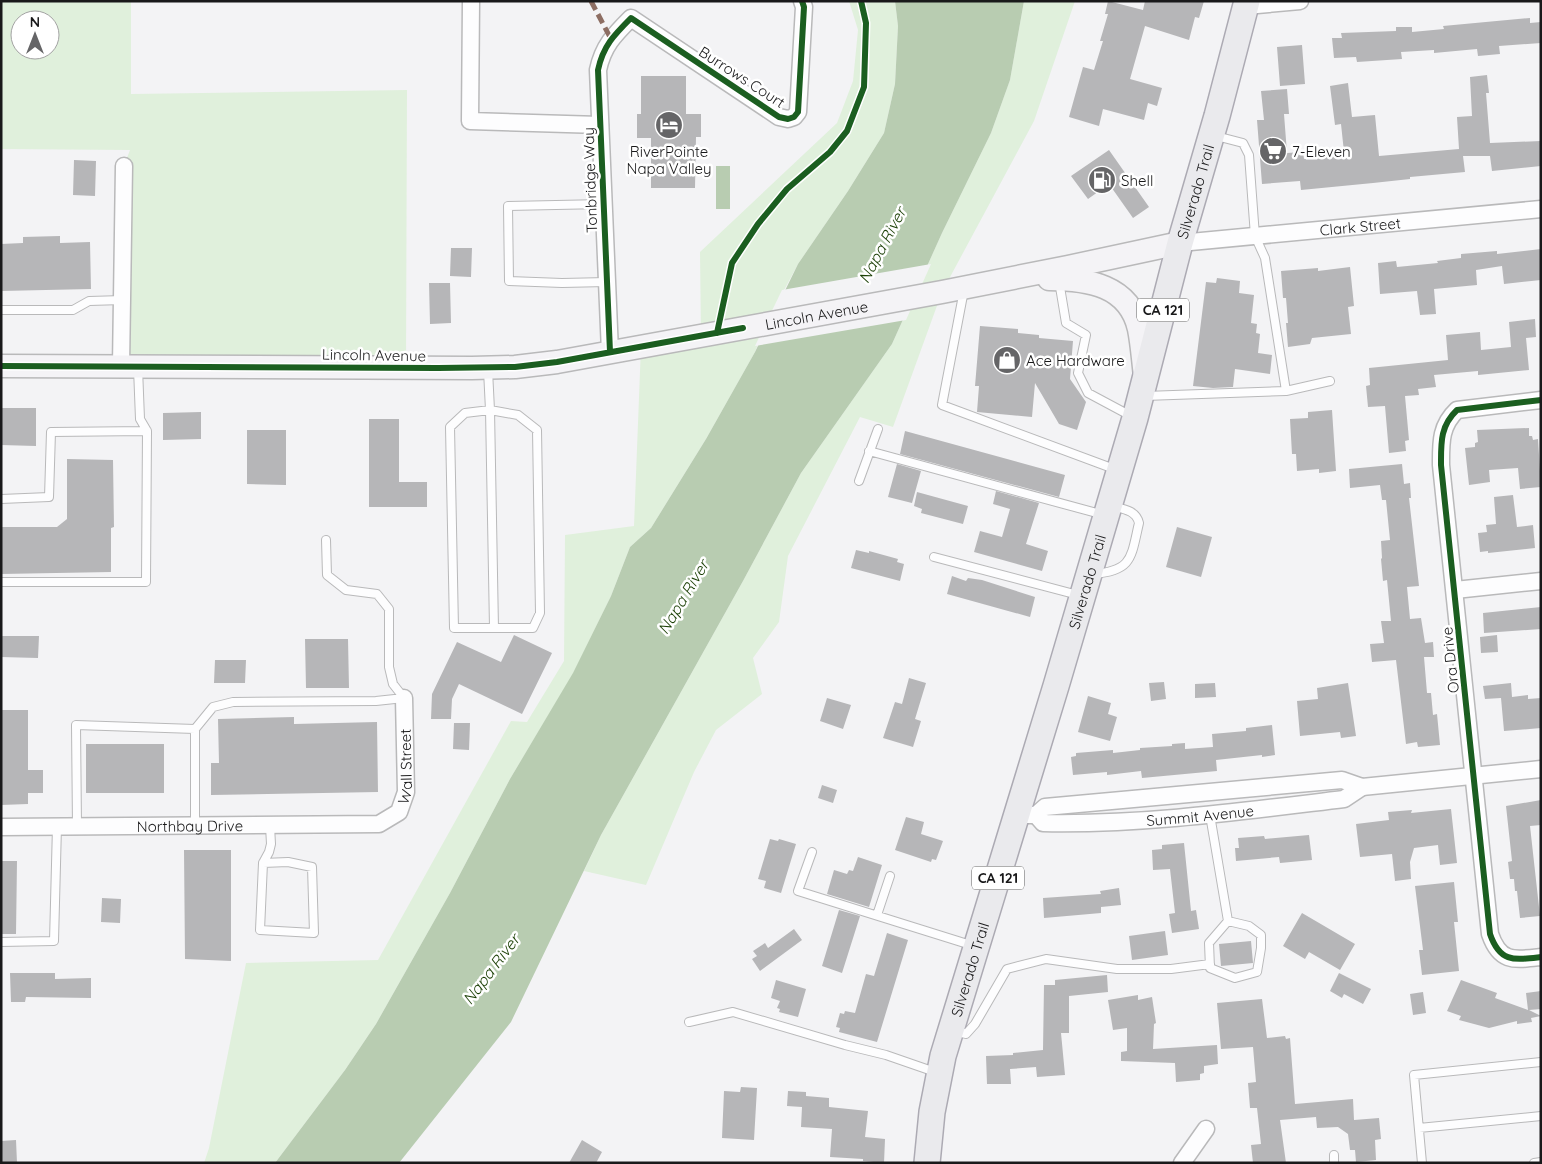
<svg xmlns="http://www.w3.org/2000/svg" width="1542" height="1164" viewBox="0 0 1542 1164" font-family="Quicksand,sans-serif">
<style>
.green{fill:#e0f0dc;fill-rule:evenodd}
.water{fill:#b8ccb1}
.pier{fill:#f3f3f5}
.building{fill:#b6b6b8}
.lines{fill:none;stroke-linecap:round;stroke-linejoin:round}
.lane-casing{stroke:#b9b9ba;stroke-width:10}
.street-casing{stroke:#b9b9ba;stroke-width:19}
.secondary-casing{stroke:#b9b9ba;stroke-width:25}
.primary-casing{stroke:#acaab3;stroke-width:28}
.lane{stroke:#fdfdfe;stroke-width:8}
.street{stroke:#fdfdfe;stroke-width:16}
.secondary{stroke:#f4f3f6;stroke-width:22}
.primary{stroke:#eaeaed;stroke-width:25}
.quiet{stroke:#8d6e63;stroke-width:5;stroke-dasharray:10 5;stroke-linecap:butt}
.cycleway-casing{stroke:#fff;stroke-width:9}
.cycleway{stroke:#1b5e20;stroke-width:6}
.labels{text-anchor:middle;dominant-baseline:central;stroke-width:5;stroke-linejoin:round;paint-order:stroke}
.shield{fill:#fff;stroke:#5e5e5f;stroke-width:1}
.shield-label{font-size:14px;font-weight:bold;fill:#19191a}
.street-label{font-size:15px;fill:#19191a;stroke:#fff}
.poi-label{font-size:15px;fill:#19191a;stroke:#fff;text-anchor:start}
.water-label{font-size:16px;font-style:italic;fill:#1a3f04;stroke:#fff}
</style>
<rect width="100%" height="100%" fill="#f3f3f5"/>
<!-- green -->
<path class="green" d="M1,1h130v93l276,-4 -1,278 -285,-2 3,-200 6,-16 -129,-1zM20,20h30v30h-30z
M849,1h46l3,25 -3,58 -11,49 -36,58 -50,73 -32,60 -11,28 -49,87 -55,89 -21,19 -19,49 -38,78 -63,105 -60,114 -74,131 -31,46 -70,93h-71l5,-15 37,-185 132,-3 133,-239 16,1 37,-61 1,-126 69,-9 7,-180 60,-10 -1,-84 137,-129 16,-42 5,-51z
M1024,1h51l-41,120 -92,171 -49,135 -33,-10 -72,139 -9,66 -26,36 9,36 -46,36 -22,42 -48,113 -62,-14 17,-36 142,-254 58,-108 91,-129 50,-111 49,-100 19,-53z"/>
<!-- water -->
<path class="water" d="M895,1h129l-14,79 -19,53 -49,100 -50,111 -91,129 -58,108 -142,254 -90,187 -112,141h-124l70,-93 31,-46 74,-131 60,-114 63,-106 38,-77 19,-49 21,-19 55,-89 49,-87 43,-88 50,-73 36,-58 11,-49 3,-58z
M716,166h14v43h-14z"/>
<!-- pier -->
<path class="pier" d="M931,264l-25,56 -151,26 27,-56z"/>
<!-- building -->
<path class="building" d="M1108,1l35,9 2,-9h59l-5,17 -4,-1 -6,23 -44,-14 -15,53 32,9 -5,18 -9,-3 -4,17 -41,-11 -4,17 -30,-9 14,-50 11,3 9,-29h-3l8,-27h-3z
M1530,18v5l11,-1v21l-42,3 1,8 -22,2 -1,-7 -43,4v-3l-33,2 1,7 -45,3 -1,-5 -22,1 -2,-20h10l-1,-5 55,-2v-4h16v5l32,-3 -1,-3z
M1302,45l3,39 -25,2 -3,-39z
M1487,75l2,18h-3l4,50 51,-2v25l-49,5 -2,-15h-27l2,16 -55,5v2l-37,4 -72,7 -1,-9 -38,3 -5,-64h7l-3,-29 26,-2 2,25h-5l3,39 16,-1 1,7 39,-4 -1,-3h2l-3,-28 -6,1 -5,-39 18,-3 4,34 23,-2 4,41 80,-7 -2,-32 15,-1 -2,-39z
M641,76h45v38h15v23h-5l-1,51h-44v-50h-14v-24h4z
M1109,150l40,57 -16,11 -24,-34 -21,15 -17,-23z
M74,160l22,1 -1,35 -22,-1z
M60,236v7l30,-1 1,47 -90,2v-47l22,-1v-6z
M451,248h21l-1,29 -21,-1z
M1541,249v31l-37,4 -2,-18 -26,4 1,15 -43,4 2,25 -16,1 -3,-24 -37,3 -2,-31 18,-2 1,6 41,-4 -1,-2 24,-3v-4l36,-3v3z
M1350,267l4,39 -6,1 3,27 -39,4 -2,6 -22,3 -2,-24h2l-2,-25h-3l-2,-27 37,-3v3z
M1217,278l23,3 -1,12 15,2 -3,28 6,1 -1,9 4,1 -2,19 14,2 -2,19 -35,-5 -2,18 -20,1 -20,-2 13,-104 10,1z
M429,283h21l1,40 -21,1z
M1535,319l1,18 -10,1 3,32 -51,5v-4l-44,4 2,12 -18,2 1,6 -14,1 4,44 -4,1 1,10 -17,2 -4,-47 -17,1 -2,-21 4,-1 -1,-17 79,-8 -2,-25 34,-3 1,18 30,-3 -2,-25z
M980,326l38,3v4l21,2v3l34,3 -3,38 16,23 -9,28 -18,-6 -24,-41 -3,34 -55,-5 2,-26h-4z
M1,408h35v38l-35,-1z
M1332,410l4,61 -17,2v-4l-22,2 -1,-17h-4l-2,-35 18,-1v-6z
M201,412v27l-38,1v-27z
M369,419h30v63h28v25h-58z
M1529,428v8h3l1,4 5,-1 3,48 -21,2 -2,-21 -29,2 1,12 -21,3 -4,-37 10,-1v-4l3,-1 -1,-12z
M247,430h39v55l-39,-1z
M905,431l160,44 -6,22 -159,-43z
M67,459l46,1 1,67 -3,1v44l-110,2v-47h56l10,-8z
M897,464l24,7 -9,32 -24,-6z
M1402,464l2,20 6,-1 1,15h-2l10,88 -12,1 3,32 11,-1 4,25 8,-1 1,15h-10l3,36h4l2,22 4,-1 3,31 -22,2 -1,-5 -11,2 -10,-84 -24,2 -2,-18 14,-1 -3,-22h10l-4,-41 -4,1 -2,-22 1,-1 -1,-17 9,-1 -4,-40h-4l-2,-15 -30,3 -1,-19z
M996,491l43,12 -13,41 22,7 -6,20 -68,-19 6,-21 22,6 8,-28 -17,-5z
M917,492l51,14 -5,18 -42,-11 1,-4 -8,-3z
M1513,495l4,32 16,-2 2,23 -47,5v-2l-8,1 -2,-19 9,-1 -1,-7 10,-1 -2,-27z
M1177,527l35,10 -11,40 -35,-10z
M856,550l13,3v-2l29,8 -1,3 7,2 -4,17 -49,-13z
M952,576l14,5 2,-3 14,2 53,17 -5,20 -83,-23z
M1541,607v22l-57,4 -1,-20z
M514,635l38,18 -30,61 -63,-30 -7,15 -1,20h-20l1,-25 25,-52 44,20z
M1497,635l1,17 -17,1 -1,-16z
M1,636h38l-1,22 -37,-1z
M305,639h43l1,49h-43z
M215,660h31l-1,23h-31z
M909,678l17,5 -11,36 6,2 -8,26 -30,-9 12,-36 7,2z
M1164,682l2,17 -15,2 -2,-18z
M1215,683l1,14 -21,1v-14z
M1348,683l8,53 -15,2 -1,-6 -40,4 -3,-35 21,-2 -1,-11z
M1511,683l1,14 16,-2v4l13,-1v30l-37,3 -3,-33 -16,1 -2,-13z
M1088,696l23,7 -3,11 9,3 -7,24 -32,-9z
M827,698l24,7 -8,24 -23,-8z
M1,710h27v60h15v23h-15v11l-27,1z
M294,717v7l83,-2 1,70 -167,3v-32h8l-1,-44z
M454,723h16l-1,27 -16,-1z
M1272,725l3,30 -13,2v-2l-46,5 1,11 -75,7 -1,-7 -34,4v-3l-34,3 -2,-18 5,-1v-3l37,-3v3l27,-3v-2l32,-2v-2l13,-1v6l28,-2 -1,-13 34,-3v-3z
M86,744h78v49h-78z
M822,785l15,5 -4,13 -15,-5z
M1541,800v25l-11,1 10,90 -20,2 -3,-27h-2l-1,-12h-4l-2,-17 4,-1 -6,-55z
M1451,809l6,54 -17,2 -2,-20 -24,3 -4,14 1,17 -16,2 -3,-27 -32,3 -4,-33 33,-4 -1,-8 24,-2 -1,3z
M906,817l18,5 -3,12 22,7 -7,19 -4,-1 -1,3 -36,-12z
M1309,835l3,25 -32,3 -1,-6 -43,4 -1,-13h4l-1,-10 26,-2 1,3z
M770,839l8,2 1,-2 17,5 -15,49 -17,-5 2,-7 -8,-2z
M1184,843l7,68 5,-1 3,19 -27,4 -3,-19 6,-1 -5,-44 -17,1 -1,-20 10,-1v-4z
M184,850h47v111l-46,-2z
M858,857l24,8 -13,42 -42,-13 7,-24 13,4 2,-4 4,1z
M1,861h16l-1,73h-15z
M1454,882l4,40h-4l5,49 -37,4 -3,-25h4l-8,-64z
M1119,888l2,17 -20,2v6l-57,5 -1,-20 58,-4 -1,-3z
M102,898l19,1 -1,24 -19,-1z
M839,910l21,6 -18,57 -20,-7z
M1302,913l53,31 -15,26 -31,-18 -4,7 -22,-13z
M794,929l8,11 -42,31 -8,-12 5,-3 -4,-5 12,-8 3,5z
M1165,931l3,24 -36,5 -3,-24z
M887,933l21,7 -31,102 -38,-10 1,-4 -4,-1 4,-14 4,1 1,-3 10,2 11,-39 8,2z
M1251,941l2,22 -32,3 -2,-22z
M10,973h45v6l36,-1v20l-65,-1 -1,5h-14z
M1339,973l32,16 -8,15 -19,-10 -2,4 -12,-7z
M1107,975l1,17 -39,4v37h-8l4,42 -28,2 -1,-10 -26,2 1,15h-24l-1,-28 27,-1v-2l30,-3 1,-65h11v-5z
M776,980l30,9 -8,28 -19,-5 1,-3 -3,-1 3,-7 -9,-3z
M1461,980l36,13 -2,5 33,12 -2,-17 15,-2v18l-12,1 12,6 -10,2 1,4 -15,2v-3l-28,7 -30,-8 2,-4 -14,-5z
M1423,992l3,21 -13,2 -3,-21z
M1138,995v5l14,-3 4,26 -2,1 -1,25 64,-4 1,19 -14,2v7l-4,1v6l-24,2 -1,-19 -54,-2v-9l6,-1v-23l-14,2 -5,-30z
M1262,999l5,39 18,-2 1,3 4,-1 5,66 58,-5 1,21 25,-2 2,21 -6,1 1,20 -20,2 -1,-12h-5l-2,-16 -10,-7 -21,1 -1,-11 -36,3 6,43h-33l-2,-18 10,-1 -4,-36h-7l-2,-25 8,-1 -3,-35 -32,2 -4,-46z
M741,1087l16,1 -3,52 -32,-2 2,-47 16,1z
M788,1091l18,1v4l23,2v9l39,4 -3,26 20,2 -1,24 -21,-2v-2l-33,-2 2,-28 -31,-2 1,-20 -15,-1z
M16,1140l1,23h-16v-22z
M582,1140l20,12 -6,11h-27z"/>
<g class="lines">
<!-- lane casing -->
<g class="lane-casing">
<path id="lane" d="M1216,136l27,7 6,12 6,81 10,22 21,133
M604,204l-96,2 1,75 53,2 45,-1
M1059,281l7,42 20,12 -8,38 10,20 43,23
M964,290l-22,115 175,65
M1,310h72l16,-9 34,-1
M488,370l2,40 -25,3 -15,14 4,201h79l7,-15 -3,-183 -19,-15 -28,-5 4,218
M1145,396l141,-5 44,-10
M869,451l235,64
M859,481l19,-52
M1,499l48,-2 2,-65 96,-1
M326,540l1,35 19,15 31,4 12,15v58l4,17 11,14
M934,557l144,38
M1093,574c40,-3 38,-17 46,-51 -3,-13 -16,-14 -28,-17
M1,582h145l1,-151 -7,-12 -2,-51
M195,729l18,-22 20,-5 143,-1 28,-3
M1210,815l18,106 21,5 12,9v13l-4,24 -22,6 -25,-10 -1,-25 19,-22
M77,826l-1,-101 119,4v97
M812,852l-14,39 176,55
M263,863l25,-1 24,5 2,66 -54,-3 3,-67 6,-11 2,-8 -1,-18
M877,915l13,-39
M1,942l53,-1 3,-115
M689,1022l44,-10 112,33 41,10 52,18
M953,1031l13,3 9,-10 32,-55 39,-10 71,10h54l39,-5
M1419,1128l122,-12
M1334,1155v8
M1422,1163l-8,-88 127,-13
M1534,1163l7,-1"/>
</g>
<!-- street casing -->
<g class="street-casing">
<g id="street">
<path d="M471,1l-1,120 130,4"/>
<path d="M1246,6l54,-5"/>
<path id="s1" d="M1180,243l361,-34"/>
<path d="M610,352l-12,-282c5,-24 16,-35 33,-52l148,99 9,2 6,-2 4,-5 6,-105 -2,-6"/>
<path d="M121,366l3,-200"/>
<path d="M1541,400l-84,10c-17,16 -16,33 -16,55l49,469c10,29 24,26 51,23"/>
<path d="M1455,590l86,-9"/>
<path d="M1018,812l10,3h8l9,-8 297,-27 20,7 179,-18"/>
<path id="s2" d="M1036,815l7,8c100,2 201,-12 301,-24l18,-12"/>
<path id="s3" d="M1,827l378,-3 20,-12 7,-20 -2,-94"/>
<path d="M1182,1163l24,-34"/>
</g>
</g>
<!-- secondary casing -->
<g class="secondary-casing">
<g id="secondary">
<path d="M1049,279c39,0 80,6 90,50 3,15 4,31 6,47"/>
<path id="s4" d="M1,366l471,2 43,-1 42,-5 385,-70 126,-25 112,-24"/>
</g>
</g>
<!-- primary casing -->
<g class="primary-casing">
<g id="primary">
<path id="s5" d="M927,1163l5,-51 11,-56 113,-370 79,-268 45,-175 37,-127 30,-115"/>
</g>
</g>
<!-- lane -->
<use href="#lane" class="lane"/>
<!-- street -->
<use href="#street" class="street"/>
<!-- secondary -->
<use href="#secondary" class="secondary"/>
<!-- primary -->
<use href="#primary" class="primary"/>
<!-- quiet -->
<path class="quiet" d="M591,1l20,38"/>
<!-- cycleway casing -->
<g class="cycleway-casing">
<path id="cycleway" d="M717,333l15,-70 26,-39 29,-35 43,-37 17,-21 17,-44 2,-64 -5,-22
M610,352l-12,-282c5,-24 16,-35 33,-52l148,99 9,2 6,-2 4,-5 6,-105 -2,-6
M1,366l437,2 77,-1 42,-5 186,-34
M1541,400l-84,10c-17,16 -16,33 -16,55l49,469c10,29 24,26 51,23"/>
</g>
<!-- cycleway -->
<use href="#cycleway" class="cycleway"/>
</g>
<!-- icons -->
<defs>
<g id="hotel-disc" transform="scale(1.4375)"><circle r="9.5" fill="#656567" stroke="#fff"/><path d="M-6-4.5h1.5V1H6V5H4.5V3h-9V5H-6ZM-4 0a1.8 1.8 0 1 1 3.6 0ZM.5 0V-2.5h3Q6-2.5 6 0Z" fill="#fff"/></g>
<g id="supermarket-disc" transform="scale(1.4375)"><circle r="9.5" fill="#656567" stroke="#fff"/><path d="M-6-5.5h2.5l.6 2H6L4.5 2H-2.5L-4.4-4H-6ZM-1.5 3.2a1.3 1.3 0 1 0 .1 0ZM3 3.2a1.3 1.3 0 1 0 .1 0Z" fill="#fff"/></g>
<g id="fuel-disc" transform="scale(1.4375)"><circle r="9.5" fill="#656567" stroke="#fff"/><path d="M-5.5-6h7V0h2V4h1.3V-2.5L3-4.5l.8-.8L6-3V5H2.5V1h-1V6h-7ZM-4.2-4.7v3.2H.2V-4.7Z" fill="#fff"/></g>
<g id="shop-disc" transform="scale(1.4375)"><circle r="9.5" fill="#656567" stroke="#fff"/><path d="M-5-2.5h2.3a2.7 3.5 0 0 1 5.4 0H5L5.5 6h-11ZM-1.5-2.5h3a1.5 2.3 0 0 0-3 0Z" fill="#fff"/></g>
</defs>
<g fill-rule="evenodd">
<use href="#hotel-disc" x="669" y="125"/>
<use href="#supermarket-disc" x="1273" y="151"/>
<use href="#fuel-disc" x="1102" y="180"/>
<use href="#shop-disc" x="1007" y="360"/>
</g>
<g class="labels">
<!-- shield labels -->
<g class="shield">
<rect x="1137" y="298.5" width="52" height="23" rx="4"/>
<rect x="972" y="866.5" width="52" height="23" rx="4"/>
</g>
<g class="shield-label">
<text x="1163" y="310">CA 121</text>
<text x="998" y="878">CA 121</text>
</g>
<!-- street labels -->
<g class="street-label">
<text transform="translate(742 77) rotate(33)">Burrows Court</text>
<text transform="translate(590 180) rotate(-92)">Tonbridge Way</text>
<text stroke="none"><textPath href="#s5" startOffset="1009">Silverado Trail</textPath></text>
<text stroke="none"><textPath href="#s1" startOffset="181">Clark Street</textPath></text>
<text stroke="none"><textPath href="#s4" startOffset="820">Lincoln Avenue</textPath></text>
<text transform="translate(374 355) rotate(1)">Lincoln Avenue</text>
<text stroke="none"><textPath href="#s5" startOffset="604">Silverado Trail</textPath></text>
<text transform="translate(1450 660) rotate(-96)">Ora Drive</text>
<text stroke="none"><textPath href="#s3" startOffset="448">Wall Street</textPath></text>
<text stroke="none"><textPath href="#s2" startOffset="168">Summit Avenue</textPath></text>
<text stroke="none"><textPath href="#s3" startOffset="189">Northbay Drive</textPath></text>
<text stroke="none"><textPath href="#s5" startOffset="199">Silverado Trail</textPath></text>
</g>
<!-- poi labels -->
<g class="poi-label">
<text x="669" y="151" text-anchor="middle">RiverPointe<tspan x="669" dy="17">Napa Valley</tspan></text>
<text x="1292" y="151">7-Eleven</text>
<text x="1121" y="180">Shell</text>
<text x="1026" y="360">Ace Hardware</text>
</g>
<!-- water labels -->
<g class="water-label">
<text transform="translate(882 245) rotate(-62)">Napa River</text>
<text transform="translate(683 597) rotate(-59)">Napa River</text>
<text transform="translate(491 969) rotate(-53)">Napa River</text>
</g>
</g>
<!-- border -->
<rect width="1542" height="1164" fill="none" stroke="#19191a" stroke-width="5"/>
<!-- north arrow -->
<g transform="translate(35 35)"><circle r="24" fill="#ffffff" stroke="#a3a3a3"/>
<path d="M0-4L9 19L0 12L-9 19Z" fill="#656567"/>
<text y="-8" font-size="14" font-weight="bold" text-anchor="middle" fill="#19191a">N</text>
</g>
</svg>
